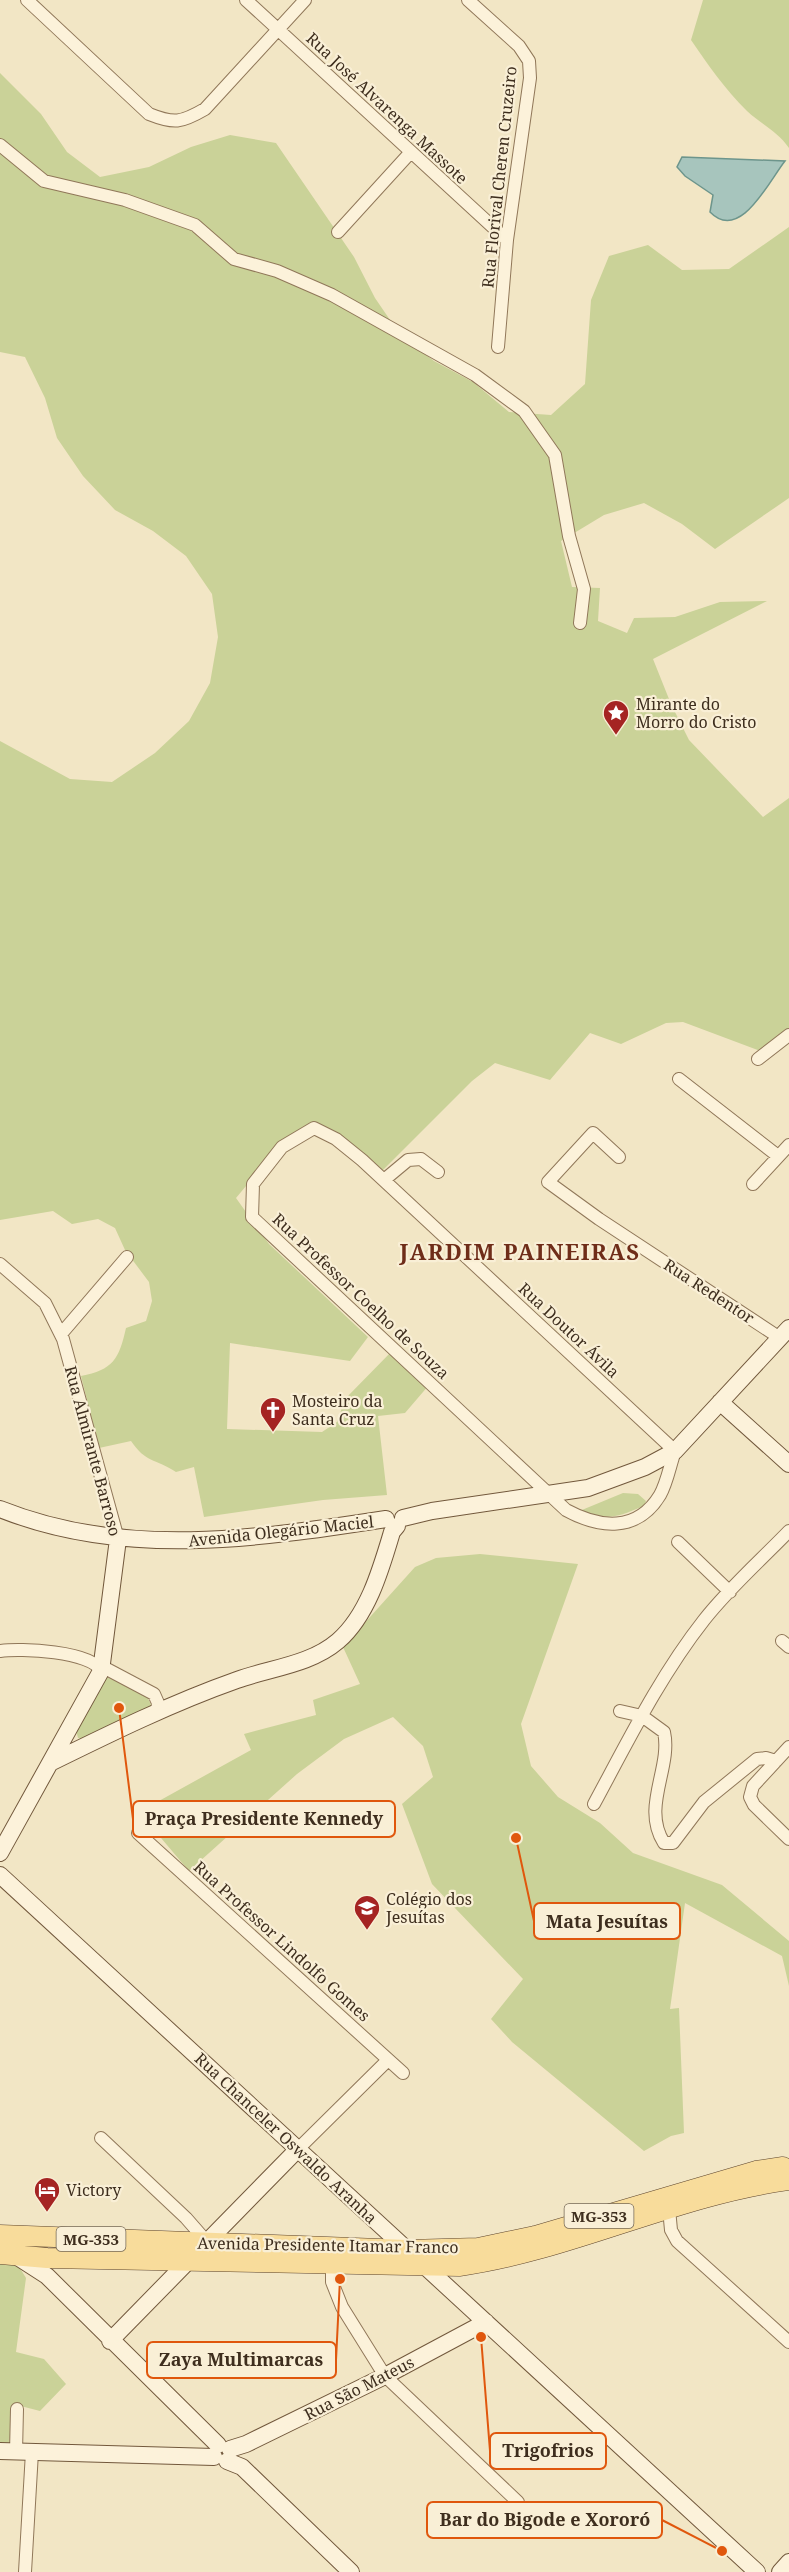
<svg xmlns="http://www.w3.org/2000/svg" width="789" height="2572" viewBox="0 0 789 2572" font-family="'Noto Serif',serif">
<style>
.green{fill:#cad298}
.water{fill:#a7c5bd;stroke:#6d958c;stroke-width:1.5}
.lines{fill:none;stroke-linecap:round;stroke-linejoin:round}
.street-casing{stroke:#907759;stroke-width:14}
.secondary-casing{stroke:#72583c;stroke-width:18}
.primary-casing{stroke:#5d442d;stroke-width:21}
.street{stroke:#fcf2da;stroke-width:12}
.secondary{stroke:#fcf2da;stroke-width:16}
.primary{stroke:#f8dc9b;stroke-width:20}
.labels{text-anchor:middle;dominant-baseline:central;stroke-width:4.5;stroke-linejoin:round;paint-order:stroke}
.shield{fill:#f9efd6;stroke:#766855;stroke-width:1.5}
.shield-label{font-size:15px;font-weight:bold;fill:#3e2e1e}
.street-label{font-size:16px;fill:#3e2e1e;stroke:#f9efd6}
.poi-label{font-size:16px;fill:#3e2e1e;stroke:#f9efd6;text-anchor:start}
.district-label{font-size:22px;font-weight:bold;letter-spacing:1.5px;fill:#6f2d19;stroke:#f9efd6}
.leader{fill:none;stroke:#e0570d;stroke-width:2}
.callout-dot{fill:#e0570d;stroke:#f9efd6;stroke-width:2}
.callout{fill:#f9efd6;stroke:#e0570d;stroke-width:2}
.callout-label{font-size:18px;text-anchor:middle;font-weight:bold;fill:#3e2e1e}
</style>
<rect width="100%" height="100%" fill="#f2e6c5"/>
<!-- green -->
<path class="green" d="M703,0h86v148c-11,-16 -28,-24 -42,-37 -22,-22 -39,-46 -56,-71z
M0,73l41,41 26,38 33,25 49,-10 42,-20 39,-12 46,8 78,114 21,41 26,38 33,25 39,21 36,30 42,3 34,-31 6,-84 18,-44 39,-11 34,25 47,-1 60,-42v271l-74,51 -33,-25 -38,-21 -40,12 -43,26 11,46 28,1 -2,33 29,12 7,-15 41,-1 45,-15 47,-1 -114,58 18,45 18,36 74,77 26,-19v234l-26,20 -80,-30 -17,1 -45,21 -31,-11 -40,47 -55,-17 -23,18 -92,92 -61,-50 -37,20 -46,55 33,46 99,93 -18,24 -120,-18 -3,86 95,3 15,-10 8,-23 48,-49 36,35 -24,28 -27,3 9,79 -64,5 -119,17 -10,-50 -18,5c-22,-14 -30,-9 -45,-31l-32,7 -18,-72c32,-6 38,-17 45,-48l20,-7 6,-20 -3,-19 -24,-32 -10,-22 -17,-9 -26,5 -19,-13 -53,9v-479l70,38 42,3 43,-29 34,-32 21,-38 8,-46 -6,-43 -26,-38 -33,-25 -38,-21 -32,-34 -26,-38 -12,-40 -20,-41 -25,-5z
M623,1493l15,1 8,7 -2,5c-32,13 -32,13 -67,6z
M480,1554l98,10 -57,160 10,42 27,31 42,26 33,30 89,32 67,56v45l-7,-30 -97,-53 -15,106 9,-1 5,125 -13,3 -27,15 -132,-109 -21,-23 32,-40 -91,-95 -30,-80 31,-27 -10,-31 -30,-29 -49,22 -47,35 -108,97 -50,-59 112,-62 -7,-16 72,-19 -3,-15 47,-16 -17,-37 72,-80 21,-9z
M105,1676l42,20 5,11 -69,32 -5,-1 -2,-8z
M0,2263l18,2 8,13 -10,74 28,7 22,25 -26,27 -27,-7 -4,43h-9z"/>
<!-- water -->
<path class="water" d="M682,157l103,4c-16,20 -45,82 -75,51l3,-17 -28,-19 -8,-9z"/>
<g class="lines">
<!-- street casing -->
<g class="street-casing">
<path id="street" d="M27,0l122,114c25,10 32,9 56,-5l100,-109
M246,0l261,240
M468,0l51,46 10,15 1,17 -23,162 -9,107
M0,145l44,36 81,19 70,25 39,34 43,12 55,24 143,80 49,36 31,44 14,81 15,53 -4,34
M338,232l72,-79
M758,1059l31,-24
M679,1079l99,77
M314,1128l22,11 26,21 313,291c-5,14 -8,32 -15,44 -23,38 -61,33 -94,15l-314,-293 1,-33 29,-37z
M619,1157l-26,-24 -45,49 51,37 181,119
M384,1180l24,-20 13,-1 17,13
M753,1184l36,-39
M0,1264l45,39 18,36 55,200
M61,1334l66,-77
M678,1542l52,50
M782,1641l7,6
M0,1651c20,-3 92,0 101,20
M103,1667l51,27 4,9 -1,8
M620,1711l22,5 22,16c8,36 -23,75 0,111h9l31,-41 53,-43 9,-1 10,3
M789,1747l-36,39 -3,11 4,8 35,34
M594,1804c34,-63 66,-128 110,-184 25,-32 57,-60 85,-89
M138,1833l265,240
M101,2138l85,80 21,24
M298,2149l90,-89
M669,2209l2,21 6,11 112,101
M332,2263v19l10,25 43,69 133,126
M16,2452l1,-43
M25,2572l7,-120"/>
</g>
<!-- secondary casing -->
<g class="secondary-casing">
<path id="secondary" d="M720,1402l69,62
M0,1509c125,50 256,30 386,10
M403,1518l29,-7 156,-23 57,-21 30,-16 114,-123
M50,1763c61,-30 122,-60 187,-83 33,-12 73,-15 101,-39 30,-26 43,-72 54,-109l5,-6
M0,1853l101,-182 17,-132
M0,1875l757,697
M16,2256l31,20 171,169
M110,2341l188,-192
M230,2449l16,-5 139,-68 101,-54
M0,2451l214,6
M227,2461l15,6 109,105
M780,2572l9,-10"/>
</g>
<!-- primary casing -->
<g class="primary-casing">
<path id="primary" d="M0,2235l407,15 71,-2 57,-12 221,-65 27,-4
M0,2254l47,4 412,8c113,-16 217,-71 330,-86"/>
</g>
<!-- street -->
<use href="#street" class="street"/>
<!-- secondary -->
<use href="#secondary" class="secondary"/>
<!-- primary -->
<use href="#primary" class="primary"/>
</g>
<!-- icons -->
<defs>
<g id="sight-pin" transform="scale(1.35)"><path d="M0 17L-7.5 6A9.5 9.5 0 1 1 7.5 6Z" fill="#a52423" stroke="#f9efd6"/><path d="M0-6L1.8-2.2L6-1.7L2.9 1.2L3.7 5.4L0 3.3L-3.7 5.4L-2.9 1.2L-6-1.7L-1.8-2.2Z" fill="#fff"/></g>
<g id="church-pin" transform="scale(1.35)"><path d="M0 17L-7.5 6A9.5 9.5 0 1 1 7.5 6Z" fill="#a52423" stroke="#f9efd6"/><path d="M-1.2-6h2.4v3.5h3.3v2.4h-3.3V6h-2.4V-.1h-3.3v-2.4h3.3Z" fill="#fff"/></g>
<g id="school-pin" transform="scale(1.35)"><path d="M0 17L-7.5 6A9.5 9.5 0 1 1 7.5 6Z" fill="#a52423" stroke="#f9efd6"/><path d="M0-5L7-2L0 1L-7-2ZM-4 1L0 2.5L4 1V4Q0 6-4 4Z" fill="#fff"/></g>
<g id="hotel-pin" transform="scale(1.35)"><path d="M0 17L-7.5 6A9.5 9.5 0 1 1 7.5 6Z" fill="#a52423" stroke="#f9efd6"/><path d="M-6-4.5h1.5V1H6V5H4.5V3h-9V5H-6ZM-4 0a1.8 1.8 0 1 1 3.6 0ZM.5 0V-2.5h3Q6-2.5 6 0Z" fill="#fff"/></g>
</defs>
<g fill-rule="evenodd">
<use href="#sight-pin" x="616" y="713"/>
<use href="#church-pin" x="273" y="1410"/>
<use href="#school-pin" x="367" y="1908"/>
<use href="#hotel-pin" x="47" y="2190"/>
</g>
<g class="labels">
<!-- shield labels -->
<g class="shield">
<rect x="564.5" y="2204" width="69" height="24" rx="4.5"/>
<rect x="56.5" y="2227" width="69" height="24" rx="4.5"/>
</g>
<g class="shield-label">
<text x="599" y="2216">MG-353</text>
<text x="91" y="2239">MG-353</text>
</g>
<!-- street labels -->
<g class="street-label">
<text transform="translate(387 108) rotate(43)">Rua José Alvarenga Massote</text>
<text transform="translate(499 177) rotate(-84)">Rua Florival Cheren Cruzeiro</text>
<text transform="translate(709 1291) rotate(33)">Rua Redentor</text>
<text transform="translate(361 1296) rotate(43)">Rua Professor Coelho de Souza</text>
<text transform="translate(569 1330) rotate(43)">Rua Doutor Ávila</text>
<text transform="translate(93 1451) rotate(75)">Rua Almirante Barroso</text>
<text transform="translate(281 1531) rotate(-6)">Avenida Olegário Maciel</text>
<text transform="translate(282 1941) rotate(42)">Rua Professor Lindolfo Gomes</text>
<text transform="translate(286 2138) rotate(43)">Rua Chanceler Oswaldo Aranha</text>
<text transform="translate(328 2245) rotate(1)">Avenida Presidente Itamar Franco</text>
<text transform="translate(359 2388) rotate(-27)">Rua São Mateus</text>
</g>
<!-- poi labels -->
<g class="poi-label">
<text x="636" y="704">Mirante do<tspan x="636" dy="18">Morro do Cristo</tspan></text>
<text x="292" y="1401">Mosteiro da<tspan x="292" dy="18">Santa Cruz</tspan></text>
<text x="386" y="1899">Colégio dos<tspan x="386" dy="18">Jesuítas</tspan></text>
<text x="66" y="2190">Victory</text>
</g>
<!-- district labels -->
<g class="district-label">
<text x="520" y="1251">JARDIM PAINEIRAS</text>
</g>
</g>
<!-- callouts -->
<path class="leader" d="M119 1708L133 1819M516 1838L534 1921M340 2279L336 2360M481 2337L490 2451M722 2551L662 2520"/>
<g class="callout-dot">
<circle cx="119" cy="1708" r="6"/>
<circle cx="516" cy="1838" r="6"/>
<circle cx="340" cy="2279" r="6"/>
<circle cx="481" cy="2337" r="6"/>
<circle cx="722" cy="2551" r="6"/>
</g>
<g class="callout">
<rect x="133" y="1801" width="262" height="36" rx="6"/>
<rect x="534" y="1903" width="146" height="36" rx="6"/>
<rect x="147" y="2342" width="189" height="36" rx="6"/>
<rect x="490" y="2433" width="116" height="36" rx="6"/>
<rect x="427" y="2502" width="235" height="36" rx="6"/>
</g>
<g class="callout-label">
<text x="264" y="1825">Praça Presidente Kennedy</text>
<text x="607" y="1928">Mata Jesuítas</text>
<text x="241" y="2366">Zaya Multimarcas</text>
<text x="548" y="2457">Trigofrios</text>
<text x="545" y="2526">Bar do Bigode e Xororó</text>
</g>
</svg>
